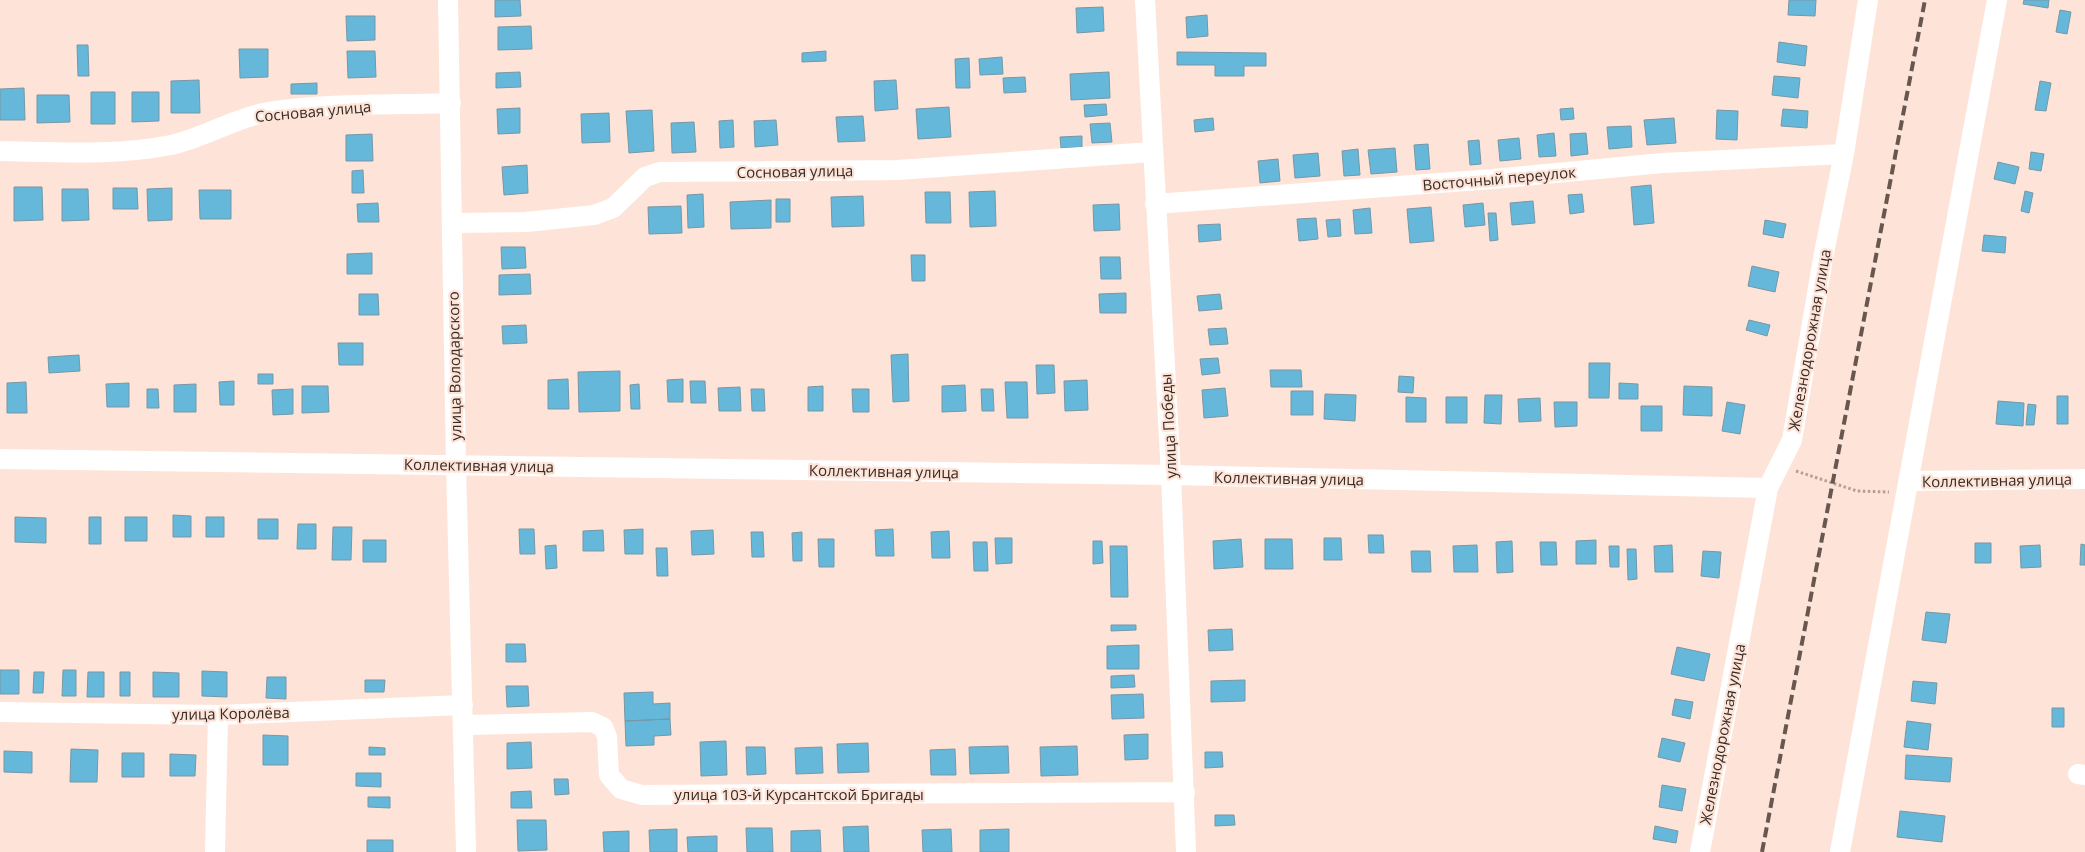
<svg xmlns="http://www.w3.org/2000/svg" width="2085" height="852" viewBox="0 0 2085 852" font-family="'Open Sans',sans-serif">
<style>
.building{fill:#66b8da;stroke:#7797a5}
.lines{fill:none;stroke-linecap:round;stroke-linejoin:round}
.path{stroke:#b49f95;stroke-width:3;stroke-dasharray:2.5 2.5;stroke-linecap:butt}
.minor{stroke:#fff;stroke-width:20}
.rail{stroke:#675750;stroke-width:4;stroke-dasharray:10 5;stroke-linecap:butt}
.labels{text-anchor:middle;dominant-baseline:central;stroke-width:4.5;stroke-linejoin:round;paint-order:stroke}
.street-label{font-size:15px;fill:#372b25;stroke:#fee4d8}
</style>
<rect width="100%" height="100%" fill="#fee4d8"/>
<!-- building -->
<path class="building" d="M495,0h25l1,16 -26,1z
M1789,0h27l-1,16 -27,-1z
M2024,0h25l-1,8 -25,-4z
M1103,7l1,24 -27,2 -1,-25z
M2060,10l11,2 -4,22 -11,-2z
M1207,15l1,21 -21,2 -1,-21z
M346,16h29v24l-28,1z
M531,26l1,23 -34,1v-23z
M1779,42l28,4 -2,20 -28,-4z
M77,45h11l1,31h-11z
M239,49h29v28l-28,1z
M347,51h28l1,26 -28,1z
M826,51v10l-24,1v-9z
M1177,52l89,1v13h-22v10h-29v-11h-38z
M1002,57l1,17 -23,1 -1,-16z
M969,58l1,30h-14l-1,-29z
M520,72l1,15 -25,1v-15z
M1109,72l1,26 -39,2 -1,-26z
M1774,76l26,2 -2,20 -26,-3z
M1025,77l1,15 -22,1 -1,-15z
M199,80l1,33h-29v-32z
M896,80l2,29 -23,2 -1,-30z
M2040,81l11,2 -5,28 -11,-1z
M317,83v11h-26v-10z
M24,88l1,32h-25v-31z
M91,92h24v32h-24z
M132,92h27v29l-27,1z
M37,95h32l1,27 -33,1z
M1106,104l1,11 -22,2 -1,-12z
M949,107l2,30 -33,2 -2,-30z
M520,108v25l-22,1 -1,-25z
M1573,108l1,11 -13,1 -1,-11z
M1783,109l25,2 -1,17 -26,-2z
M652,110l2,41 -25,2 -3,-42z
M1717,110l21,1 -1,29 -21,-1z
M609,113l1,29 -28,1 -1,-29z
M863,116l2,25 -27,1 -2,-25z
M1213,118l1,12 -19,2 -1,-12z
M1674,118l2,25 -29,2 -3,-25z
M733,120l1,27 -14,1 -1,-27z
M776,120l2,25 -23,2 -1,-26z
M694,122l2,30 -24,1 -1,-30z
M1110,123l2,19 -20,1 -2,-19z
M1631,126l1,21 -23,2 -2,-22z
M1554,133l2,23 -17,1 -2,-22z
M1586,133l2,21 -17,2 -1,-22z
M372,134l1,27h-27v-26z
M1082,136v11l-21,1 -1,-11z
M1519,138l2,21 -21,2 -2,-21z
M1479,140l2,24 -11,1 -2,-24z
M1428,144l2,25 -14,1 -2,-25z
M1395,148l2,24 -26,2 -3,-24z
M1358,149l2,26 -16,1 -2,-25z
M2031,152l13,2 -3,17 -12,-2z
M1318,153l2,23 -25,2 -2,-23z
M1278,159l2,22 -20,2 -2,-22z
M1998,162l21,5 -4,17 -21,-5z
M527,165l1,28 -24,2 -2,-28z
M363,170l1,23h-12v-22z
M1651,185l3,38 -20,2 -3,-38z
M14,187h28l1,33 -29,1z
M113,188h24l1,21h-25z
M172,188v32l-24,1 -1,-32z
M62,189h26l1,31 -27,1z
M199,190h32v29h-31z
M995,191l1,35 -26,1 -1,-35z
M2025,191l8,2 -4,20 -8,-2z
M925,192h25l1,31h-25z
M703,194l1,33 -16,1 -1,-33z
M1582,194l2,18 -14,2 -2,-19z
M863,196l1,30 -32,1 -1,-30z
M776,199h14v23h-14z
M771,200v28l-40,1 -1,-27z
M1533,201l2,22 -23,2 -2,-22z
M378,203l1,19h-21l-1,-18z
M1483,203l2,22 -20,2 -2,-22z
M1119,204l1,26 -26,1 -1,-26z
M681,206l1,27 -33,1 -1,-27z
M1431,207l3,34 -24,2 -3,-34z
M1370,208l2,25 -17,1 -2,-24z
M1488,213h8l2,27 -8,1z
M1316,218l2,21 -19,2 -2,-22z
M1340,219l1,17 -13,1 -2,-17z
M1765,220l21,4 -3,14 -20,-4z
M1220,224l1,16 -22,2 -1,-17z
M1984,235l22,2 -1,16 -23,-2z
M501,247h24l1,21 -24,1z
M372,253v21h-25v-20z
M911,255h14v26h-13z
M1100,257h20l1,22h-20z
M1752,266l27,6 -4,20 -27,-6z
M530,274l1,20 -32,1v-20z
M1126,293v20h-26l-1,-19z
M359,294h19l1,21h-20z
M1220,294l2,15 -23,2 -2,-15z
M1749,320l21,5 -3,11 -21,-6z
M526,325l1,18 -24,1 -1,-18z
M1226,328l2,16 -18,1 -2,-16z
M338,343h25v22h-24z
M908,354l1,47 -16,1 -2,-47z
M79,355l1,16 -31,2 -1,-16z
M1218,358l2,15 -18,2 -2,-16z
M1589,363h21l-1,35h-20z
M1036,365h18l1,28 -18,1z
M1270,370h31l1,17h-31z
M620,371v40l-41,1 -1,-40z
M258,374h15v10h-15z
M1399,376l15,1 -1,16 -15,-1z
M568,379l1,30h-21v-29z
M683,379v23h-15l-1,-22z
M1087,380l1,30 -23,1 -1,-30z
M234,381v24h-14l-1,-23z
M690,381h15l1,22h-15z
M26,382l1,31h-20v-30z
M1005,382h22l1,36h-21z
M129,383v24h-22l-1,-23z
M1619,383l19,1v15h-19z
M196,384v28h-22v-27z
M639,384l1,25h-9l-1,-24z
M965,385l1,26 -24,1v-26z
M302,386h26l1,26 -27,1z
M823,386v25h-15v-24z
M1684,386l28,1v29l-29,-1z
M740,387l1,24h-22l-1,-23z
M1225,388l3,28 -24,2 -2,-28z
M147,389h11l1,19h-12z
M293,389v25l-20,1 -1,-25z
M751,389h13l1,22h-13z
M852,389h17v23h-16z
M981,389h12l1,22h-12z
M1291,391h22v24h-22z
M1325,394l31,1 -1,26 -31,-2z
M1485,395h17l-1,29 -17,-1z
M2057,396h11v28h-11z
M1406,397l20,1v24h-20z
M1446,397h21v26h-21z
M1540,398l1,23 -22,1 -1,-23z
M1998,401l26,2 -1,23 -27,-2z
M1554,402h23v24l-22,1z
M1727,402l18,3 -5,29 -18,-3z
M2028,404l8,1 -2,20h-8z
M1641,406h21v25h-21z
M173,515l18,1v21h-18z
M15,517l31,1v25l-31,-1z
M89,517h12v27h-12z
M125,517h22v24h-22z
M206,517h18v20h-18z
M258,519h20v20h-20z
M298,524h18v25h-19z
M333,527h19l-1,33h-19z
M519,529h15l1,25h-15z
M643,529v25h-18l-1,-24z
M893,529l1,27h-18l-1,-26z
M603,530l1,21h-21v-20z
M713,530l1,24 -22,1 -1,-24z
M949,531l1,27h-18l-1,-26z
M751,532h12l1,25h-12z
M802,532v29h-9l-1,-28z
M1368,535h15l1,18h-15z
M995,538h17v25l-16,1z
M1324,538h17l1,22h-18z
M818,539h16v28h-15z
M1241,539l2,28 -29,2 -1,-28z
M1265,539h27l1,30h-28z
M363,540h23v22h-23z
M1596,540v24h-20v-23z
M1093,541h9l1,22 -10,1z
M1512,541l1,31 -16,1 -1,-31z
M973,542h14l1,29h-14z
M1540,542h16l1,23h-16z
M1975,543h16v20h-16z
M2081,544l4,1v20h-5z
M556,545l1,23 -11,1 -1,-23z
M1477,545l1,27h-24l-1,-26z
M1672,545l1,27h-18l-1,-26z
M2040,545l1,22 -20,1 -1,-22z
M1110,546h17l1,51h-17z
M1609,546h10v21h-9z
M656,548h11l1,28h-11z
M1627,549h9l1,30 -9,1z
M1411,551h19l1,21h-19z
M1703,551l18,1 -2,26 -18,-2z
M1926,612l24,2 -4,29 -24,-3z
M1111,625h25v5l-25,1z
M1232,629l1,21 -24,1 -1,-21z
M506,644h19l1,18h-20z
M1139,645v24h-32v-23z
M1677,647l33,7 -6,27 -33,-7z
M0,670h19v24h-19z
M63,670h13v26h-14z
M202,671l25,1v25l-25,-1z
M34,672h10l-1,21h-10z
M88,672h16v25h-17z
M120,672h10v24h-10z
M153,672l26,1v24h-26z
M1134,675l1,12 -24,1v-12z
M267,677h19v22l-20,-1z
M365,680h20l-1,12h-19z
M1245,680v21l-34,1v-21z
M1913,681l24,2 -2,21 -24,-3z
M506,686h22l1,20 -22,1z
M653,692v12l17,-1v16l-45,2 -1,-28z
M1143,694l1,24 -32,1 -1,-24z
M1675,699l18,3 -3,17 -18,-4z
M2052,708h12v19h-12z
M670,719l1,16 -17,1v9l-28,1 -1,-25z
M1907,721l24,3 -3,26 -24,-3z
M1148,734v25l-23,1 -1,-25z
M263,735l25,1v29h-25z
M1662,738l23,5 -5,19 -22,-5z
M726,741l1,34 -26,1 -1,-34z
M531,742l1,26 -25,1v-26z
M868,743l1,29 -31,1 -1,-29z
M1008,746l1,27 -39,1 -1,-27z
M1077,746l1,29 -37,1 -1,-29z
M369,747l16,1v7h-16z
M746,747h19l1,27 -19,1z
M822,747l1,26 -27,1 -1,-26z
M71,749l27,1 -1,32h-27z
M955,749l1,26h-25l-1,-25z
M4,751l28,1v21l-28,-1z
M1205,752h17l1,15 -18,1z
M122,753h22v24h-22z
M170,754l26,1 -1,21h-25z
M1906,755l46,3 -2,24 -45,-3z
M356,773h25v14l-25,-1z
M554,779h14l1,15 -14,1z
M1662,785l24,4 -4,22 -23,-4z
M531,791l1,17h-21v-16z
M368,797h22v11l-22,-1z
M1900,811l45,5 -3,26 -45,-5z
M1215,815h19l1,10 -20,1z
M517,820h29l1,30 -29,1z
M868,826l1,26h-25l-1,-25z
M1655,826l23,5 -2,12 -23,-4z
M746,828h26l1,24h-26z
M677,829v23h-27l-1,-22z
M951,829l1,23h-29l-1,-22z
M1009,829v23h-29v-22z
M820,830l1,22h-30v-21z
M629,831v21h-25l-1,-20z
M717,836v16h-29l-1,-15z
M367,840h26v12h-26z"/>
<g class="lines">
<!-- path -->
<path class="path" d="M1796,471l61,20 32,1"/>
<!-- minor -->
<path class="minor" d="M448,0l8,465 10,387
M1145,0l26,475 15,377
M0,151c57,1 115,5 171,-6 33,-7 63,-27 97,-33 60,-9 123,-7 183,-9
M1155,204l338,-25 170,-16 181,-9
M452,223l74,-1 68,-7 19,-7 32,-31 15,-5 238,-2 254,-18
M0,459l1171,16 597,13
M1908,481l177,-2
M0,712l218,3 245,-10
M464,725l128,-3 11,5 4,10 2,38 12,14 21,6 543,-3
M2078,774l7,1
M215,852l3,-137
M1700,852l68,-364 24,-48 32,-187 20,-99 24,-154
M1840,852l157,-852"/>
<!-- rail -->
<path class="rail" d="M1762,852l163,-852"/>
</g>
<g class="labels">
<!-- street labels -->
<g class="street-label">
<text transform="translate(313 111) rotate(-5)">Сосновая улица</text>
<text transform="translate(795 171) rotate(-1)">Сосновая улица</text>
<text transform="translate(1499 178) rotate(-5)">Восточный переулок</text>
<text transform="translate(1809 340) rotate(-80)">Железнодорожная улица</text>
<text transform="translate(454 366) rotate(-91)">улица Володарского</text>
<text transform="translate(1168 426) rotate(-93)">улица Победы</text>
<text transform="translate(479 465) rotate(1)">Коллективная улица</text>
<text transform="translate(884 471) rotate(1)">Коллективная улица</text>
<text transform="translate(1289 478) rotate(1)">Коллективная улица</text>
<text transform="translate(1997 480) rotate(-1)">Коллективная улица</text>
<text transform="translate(231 713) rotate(-1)">улица Королёва</text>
<text transform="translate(1722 734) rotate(-79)">Железнодорожная улица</text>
<text x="799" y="794">улица 103-й Курсантской Бригады</text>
</g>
</g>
</svg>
